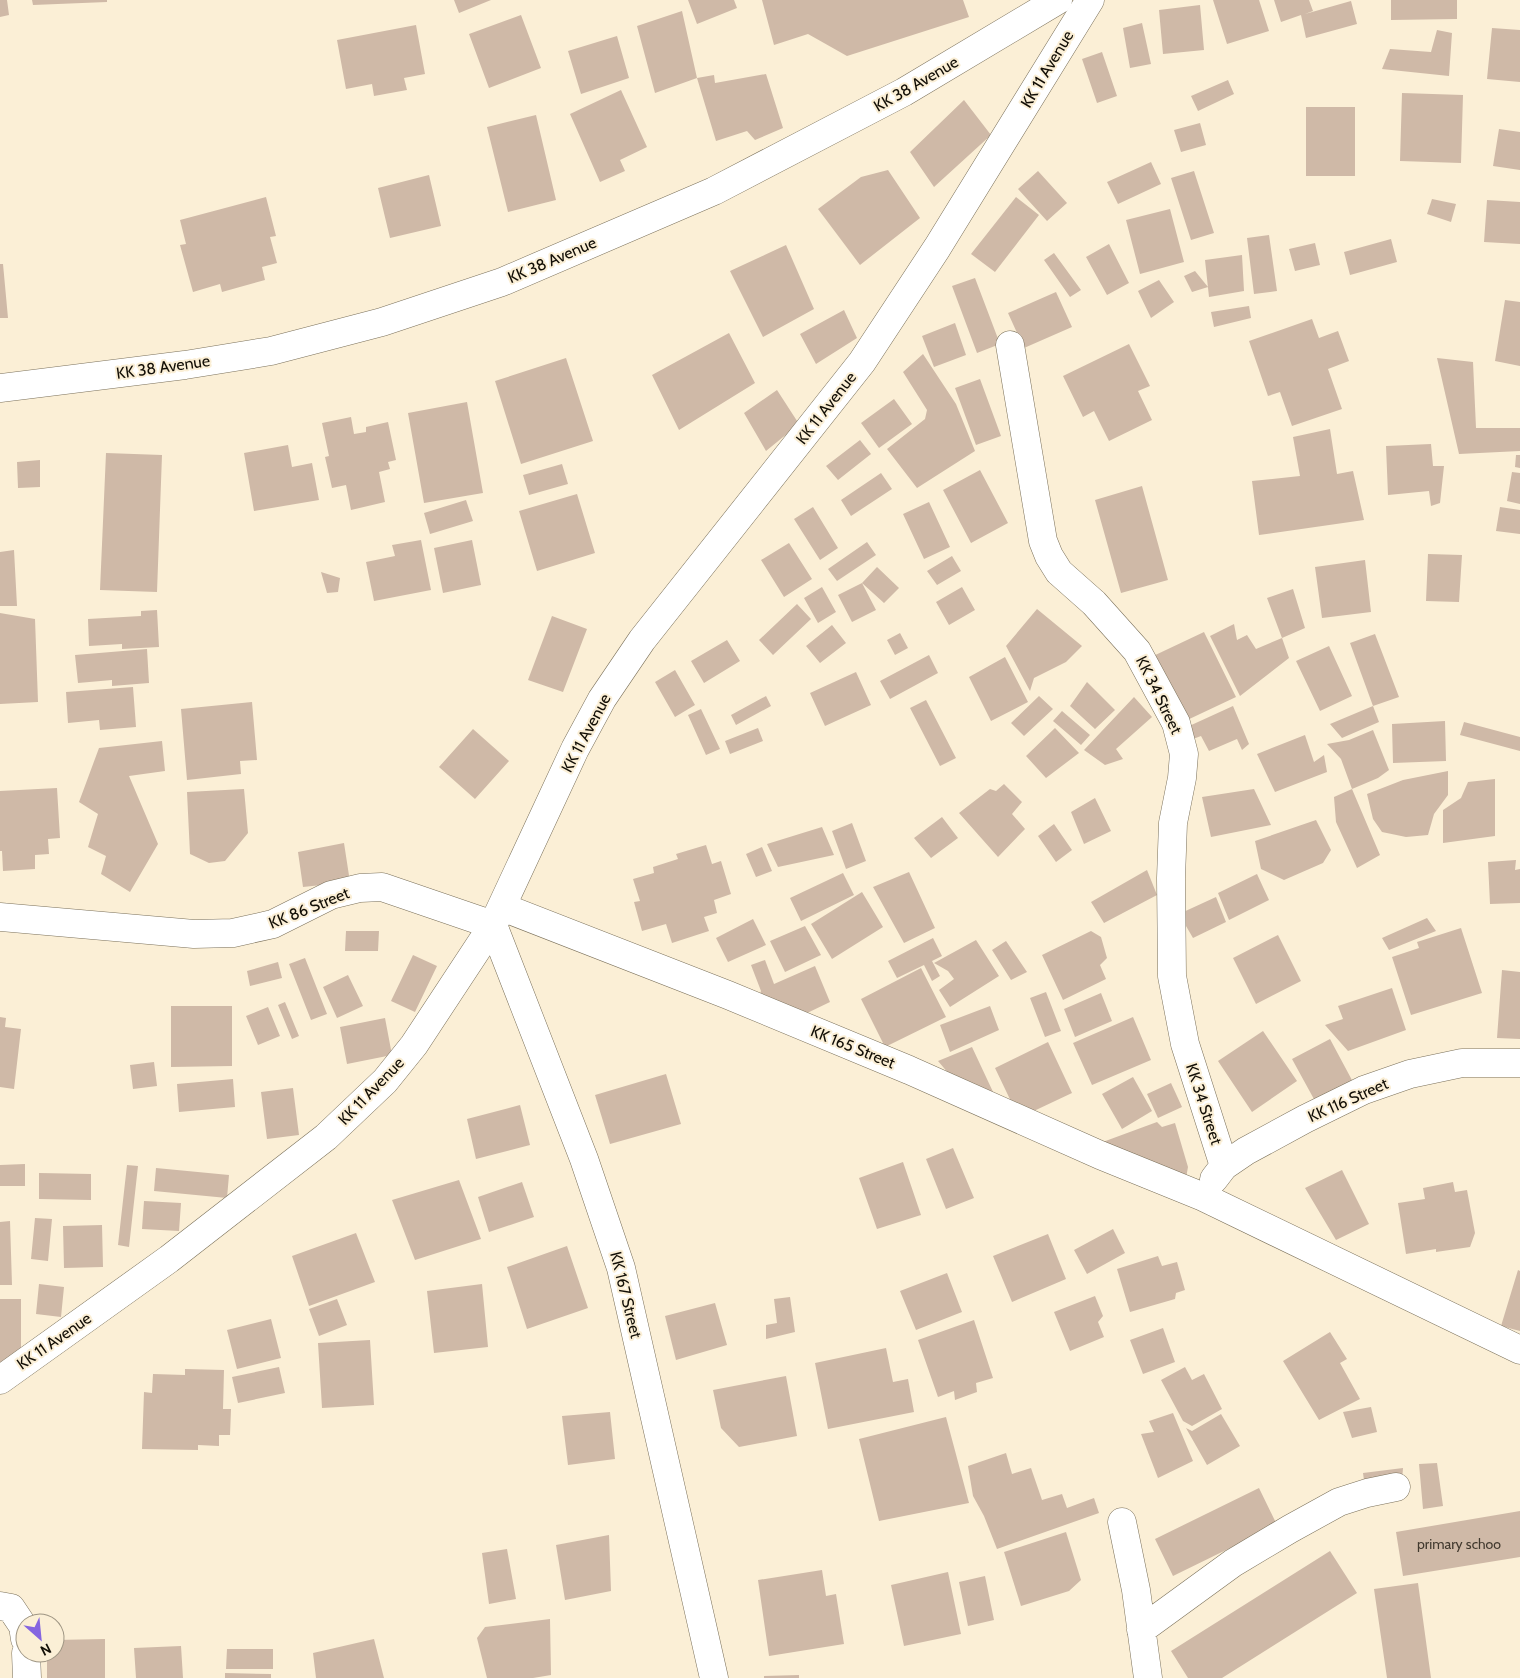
<svg xmlns="http://www.w3.org/2000/svg" width="1520" height="1678" viewBox="0 0 1520 1678" font-family="Cabin,sans-serif">
<style>
.building{fill:#cfb9a7}
.lines{fill:none;stroke-linecap:round;stroke-linejoin:round}
.minor-casing{stroke:#7b715b;stroke-width:29}
.secondary-casing{stroke:#7b715b;stroke-width:29}
.minor{stroke:#fff;stroke-width:28}
.secondary{stroke:#fff;stroke-width:28}
.labels{text-anchor:middle;dominant-baseline:central;stroke-width:4;stroke-linejoin:round;paint-order:stroke}
.number-label{font-size:14px;fill:#41392e}
.street-label{font-size:16px;fill:#120e06;stroke:#fbefd6}
</style>
<rect width="100%" height="100%" fill="#fbefd6"/>
<!-- building -->
<path class="building" d="M0,0h7l2,15 -9,2z
M32,0h75v2l-74,3z
M454,0h37l-32,13z
M688,0h46l3,8 -40,16z
M762,0h201l6,17 -122,39 -39,-22 -34,11z
M1213,0h46l10,31 -42,13z
M1274,0h35l4,11 -8,3 46,-13 6,23 -51,14 -5,-23 -20,7z
M1391,0h66v19l-66,1z
M1200,5l4,45 -41,4 -4,-44z
M682,11l15,67 17,-3 1,8 51,-9 17,54 -28,12 -8,-9 -31,10 -19,-63 -42,15 -18,-67z
M521,15l20,53 -52,20 -20,-54z
M1142,23l9,41 -21,4 -7,-40z
M416,25l9,49 -21,4 3,12 -33,6 -2,-12 -26,5 -9,-49z
M1492,28l28,2v52l-33,-3z
M1437,30l15,3 -3,43 -67,-7 8,-20 41,3z
M617,36l12,42 -48,16 -13,-43z
M1102,52l15,44 -20,7 -15,-44z
M1228,80l6,14 -36,17 -7,-15z
M621,90l26,57 -27,13 5,11 -25,11 -30,-68z
M1402,93l61,2 -2,68 -61,-2z
M964,100l27,35 -57,52 -24,-35z
M1306,107h49v69h-49z
M536,115l20,85 -48,12 -21,-85z
M1200,123l6,22 -25,7 -7,-22z
M1499,129l21,3v38l-27,-4z
M1151,162l10,22 -43,20 -11,-22z
M888,170l32,48 -60,47 -42,-56 43,-32z
M1038,171l29,32 -20,18 -29,-32z
M1194,171l20,62 -23,7 -20,-62z
M429,175l12,51 -51,12 -12,-50z
M266,197l10,39 -6,1 7,26 -15,4 3,13 -43,12 -2,-8 -27,8 -13,-47 6,-1 -6,-24z
M1016,197l23,18 -44,57 -24,-18z
M1432,199l24,5 -5,18 -24,-8z
M1487,200l33,2v42l-36,-2z
M1170,209l14,53 -44,12 -14,-54z
M1269,235l8,56 -23,3 -7,-56z
M1391,239l6,23 -47,13 -6,-23z
M1315,243l5,22 -25,6 -6,-22z
M1109,244l20,39 -22,12 -21,-38z
M786,245l28,64 -51,28 -33,-66z
M1054,253l27,37 -11,7 -26,-37z
M1242,255l2,36 -35,6 -4,-37z
M0,264h3l5,54h-8z
M1195,271l13,16 -16,5 -8,-16z
M975,278l25,66 -23,9 -25,-67z
M1159,280l15,22 -23,16 -13,-27z
M1056,292l16,35 -48,21 -16,-35z
M1505,300l15,2v64l-25,-5z
M1249,306l2,12 -37,9 -3,-15z
M844,310l13,28 -41,26 -16,-30z
M1312,319l7,19 19,-7 11,30 -21,8 14,40 -50,17 -12,-34 -12,4 -19,-55z
M955,323l11,32 -32,12 -12,-31z
M729,333l26,50 -76,47 -27,-55z
M1129,344l21,42 -12,5 14,29 -43,21 -15,-30 -11,6 -20,-41z
M923,354l33,50 19,47 -58,37 -30,-39 38,-30 2,-9 -24,-38z
M566,358l27,83 -72,23 -26,-83z
M1437,358l36,4 3,66h44v23l-61,3z
M980,379l21,57 -25,9 -21,-57z
M777,390l22,34 -33,27 -22,-38z
M894,399l18,25 -33,24 -18,-25z
M467,402l16,91 -59,10 -16,-90z
M351,417l3,17 12,-2v-5l22,-5 8,38 -8,2 2,7 -11,3 6,30 -34,8 -5,-25 -14,3 -7,-31 4,-1 -7,-33z
M1330,429l7,45 16,-3 11,49 -105,15 -7,-54 48,-5 -7,-39z
M860,440l11,14 -33,26 -12,-14z
M1431,444l2,22h11l-4,37 -9,3 -2,-15 -41,4 -2,-49z
M288,445l4,22 20,-4 7,37 -65,11 -10,-58z
M106,453l56,2 -5,137 -57,-2z
M1516,455h4v13l-5,-1z
M40,460v27l-22,1 -1,-26z
M562,464l6,20 -39,11 -6,-20z
M980,470l28,53 -37,20 -28,-53z
M1512,472l8,1v31l-13,-3z
M881,473l11,16 -41,27 -10,-16z
M1142,486l26,94 -47,13 -26,-93z
M577,494l18,59 -58,18 -18,-60z
M466,500l7,21 -43,13 -6,-21z
M929,502l21,45 -26,12 -21,-45z
M813,507l25,41 -18,12 -26,-41z
M1500,507l20,3v24l-24,-3z
M421,540l10,50 -57,11 -8,-39 29,-6 -3,-11z
M472,540l9,45 -38,8 -9,-45z
M867,542l9,13 -39,26 -9,-12z
M789,543l23,36 -28,18 -23,-37z
M14,550l3,56h-17v-54z
M1428,554l34,1 -3,47 -33,-1z
M952,556l9,15 -24,14 -10,-14z
M1365,560l6,52 -49,6 -7,-51z
M877,567l22,21 -15,15 -22,-20 14,27 -24,12 -14,-27 24,-12z
M321,572l19,6 -2,14 -11,1z
M822,587l14,25 -18,11 -14,-25z
M962,587l13,23 -26,15 -13,-23z
M1293,589l12,39 -23,10 -15,-40z
M797,604l14,15 -38,36 -14,-15z
M1037,609l45,37 -16,16 -32,16 -4,13 -24,-45z
M157,610l2,37 -37,2v-5l-33,2 -1,-27 53,-3v-5z
M0,613l35,6 3,83 -38,2z
M552,616l35,13 -24,63 -35,-12z
M1234,624l3,16 10,-5 9,14 26,-11 7,20 -49,38 -30,-60z
M832,625l14,18 -26,20 -14,-17z
M1204,632l32,65 -53,25 -34,-64z
M900,633l8,15 -13,7 -8,-15z
M1375,634l24,63 -26,9 -23,-63z
M727,640l13,21 -36,22 -13,-22z
M1329,646l23,50 -32,15 -24,-50z
M147,649l2,34 -37,3v-6l-34,3 -3,-28z
M929,655l9,18 -48,26 -10,-18z
M1005,657l23,45 -37,19 -22,-44z
M675,670l20,35 -20,12 -20,-35z
M856,672l15,33 -46,21 -15,-33z
M1087,682l28,28 -20,19 -25,-23z
M133,687l3,40 -36,3 -1,-10 -31,3 -2,-31z
M766,696l5,10 -35,19 -5,-10z
M1039,696l14,13 -29,27 -13,-13z
M1134,697l18,20 -36,32 7,10 -18,6 -21,-15z
M926,700l30,58 -16,8 -30,-58z
M252,702l5,58 -17,1 1,13 -54,6 -6,-71z
M1233,706l16,38 -7,6 -5,-11 -28,12 -8,-15 -8,3 -6,-12z
M1373,706l6,16 -37,16 -12,-14z
M701,709l19,40 -14,6 -18,-40z
M1062,711l28,24 -9,10 -28,-24z
M1445,721l1,40 -53,2 -1,-39z
M1464,722l56,15v14l-60,-16z
M758,728l5,13 -33,13 -5,-13z
M1055,728l24,25 -33,25 -20,-22z
M473,729l36,32 -34,38 -36,-32z
M1373,730l16,40 -11,8 -26,11 28,66 -23,13 -21,-46 -2,-25 18,-8 -11,-30 -14,-15 22,-4z
M1305,735l9,27 10,-7 3,17 -52,20 -18,-38z
M162,741l3,30 -36,5 29,68 -28,48 -29,-18 5,-18 -18,-9 10,-33 -19,-12 20,-54z
M1448,771v24l-14,19 -6,21 -22,2 -24,-5 -9,-13 -6,-25 36,-14z
M1495,779v57l-52,7v-33l18,-12 7,-16z
M1004,784l18,18 -10,12 13,15 -27,28 -39,-44 31,-24 6,2z
M57,788l3,50 -12,1 1,15 -14,1v14l-32,2 -1,-20h-2v-60z
M244,789l4,44 -23,28 -16,2 -19,-9 -3,-62z
M1254,789l17,36 -60,12 -9,-40z
M1095,798l16,33 -27,13 -13,-32z
M942,817l16,21 -27,20 -17,-20z
M1316,820l15,30 -8,13 -39,17 -23,-11 -6,-28z
M852,823l14,38 -20,8 -14,-38z
M1054,824l18,26 -16,12 -18,-26z
M822,827l12,28 -56,12 -11,-23z
M344,843l6,39 -47,5 -5,-35z
M706,845l6,19 9,-3 10,33 -17,6 3,13 -13,4 5,14 -37,12 -6,-19 -24,7 -8,-29 6,-1 -7,-22 21,-6 -1,-6 25,-8 -2,-5z
M762,847l10,24 -16,6 -10,-23z
M1516,860l-1,10 5,-1v34l-30,1 -2,-42z
M1147,870l10,25 -53,28 -13,-21z
M909,872l26,56 -31,15 -31,-56z
M843,873l11,22 -53,26 -11,-23z
M1257,874l12,26 -40,20 -11,-27z
M862,892l21,35 -51,32 -21,-35z
M1216,897l10,25 -33,16 -14,-24z
M1427,918l9,13 -47,19 -7,-12z
M753,919l13,26 -38,17 -12,-24z
M805,926l16,29 -36,17 -15,-31z
M1461,928l21,65 -71,22 -19,-58 27,-9 -2,-6z
M346,931h33l-1,20h-33z
M1091,931l10,6 6,21 -7,7 6,14 -43,21 -21,-45z
M1278,935l23,46 -45,23 -23,-46z
M933,938l9,18 -10,5 8,15 -8,5 -8,-16 -27,13 -9,-17z
M976,940l23,36 -49,31 -11,-17 15,-11 -6,-8 -14,-8z
M1006,941l21,31 -16,8 -19,-30z
M413,955l24,11 -22,46 -24,-11z
M305,958l22,56 -16,6 -22,-56z
M765,960l9,24 41,-18 15,36 -27,13 -44,-18 2,-6 -10,-26z
M278,962l4,16 -32,8 -3,-15z
M921,968l25,49 -61,30 -24,-48z
M1502,970l18,2v67l-23,-1z
M348,975l15,31 -26,12 -14,-31z
M1392,988l14,42 -58,21 -23,-26 18,-6 -5,-13z
M1046,992l15,39 -16,6 -15,-39z
M1101,993l11,28 -37,16 -11,-28z
M285,1002l14,34 -7,3 -14,-34z
M171,1006h61v60l-61,1z
M990,1006l9,24 -49,22 -10,-27z
M268,1007l12,29 -22,9 -12,-29z
M0,1017l6,1 -1,9 16,2 -7,60 -14,-2z
M1133,1017l18,43 -59,25 -19,-42z
M385,1018l7,37 -45,9 -7,-37z
M1263,1031l34,50 -45,31 -34,-51z
M1330,1039l23,43 -38,19 -23,-42z
M1048,1042l24,51 -53,25 -24,-50z
M972,1047l22,47 -34,-7 -22,-26z
M154,1062l3,24 -24,3 -3,-24z
M666,1074l15,50 -71,20 -15,-49z
M1133,1077l19,34 -30,18 -20,-35z
M233,1079l2,28 -56,5 -2,-28z
M1171,1083l11,24 -24,11 -11,-24z
M293,1088l6,47 -32,4 -6,-47z
M520,1105l10,40 -54,14 -9,-40z
M1157,1122l5,5 13,-4 13,44 -2,11 -86,-35z
M953,1148l21,50 -28,11 -20,-50z
M903,1162l18,53 -44,14 -18,-51z
M25,1164v22h-25v-21z
M127,1165l11,1 -9,81 -11,-2z
M156,1168l73,7 -2,23 -73,-7z
M1342,1170l27,54 -33,16 -31,-52z
M39,1173l52,1v26l-52,-1z
M459,1180l22,59 -66,21 -23,-60z
M522,1182l12,35 -45,15 -11,-35z
M1453,1182l2,10 12,-2 8,43 -5,14 -34,5v-3l-30,5 -8,-51 27,-4 -2,-11z
M144,1201l37,2 -2,28 -37,-2z
M35,1218l17,1 -4,42 -17,-2z
M10,1221l2,64h-12v-63z
M102,1225l1,42 -39,1 -1,-42z
M1113,1229l12,24 -38,21 -13,-24z
M356,1233l19,49 -66,24 -17,-50z
M1048,1234l18,45 -54,23 -19,-46z
M567,1246l21,62 -61,21 -20,-62z
M1158,1256l4,10 15,-4 8,28 -9,3 -1,6 -45,13 -13,-43z
M1518,1270l2,1v60l-19,-5z
M947,1273l15,39 -46,18 -16,-39z
M39,1284l25,3 -3,30 -25,-3z
M482,1284l6,63 -54,6 -7,-62z
M1095,1296l8,20 -5,6 6,15 -34,14 -16,-39z
M790,1297l5,35 -29,7v-14l11,-2 -3,-24z
M0,1299h21v63l-21,1z
M337,1299l10,26 -28,11 -10,-27z
M715,1303l12,42 -51,15 -11,-44z
M271,1319l10,39 -44,11 -10,-39z
M974,1320l19,58 -17,5 1,9 -22,8 -1,-9 -16,6 -20,-57z
M1163,1328l12,34 -32,12 -13,-34z
M1330,1332l17,27 -7,4 20,36 -41,21 -36,-59z
M370,1340l4,65 -52,3 -4,-65z
M886,1348l7,34 15,-3 6,33 -86,17 -13,-66z
M279,1367l6,26 -47,10 -6,-26z
M1185,1367l7,13 12,-6 18,35 -30,17 -9,-5 -22,-41z
M185,1369l39,1 -1,39h8l-1,26h-11v11l-21,-1v5l-56,-1 2,-57 8,1 1,-19 32,1z
M786,1376l11,60 -58,11 -18,-19 -8,-38z
M1371,1407l6,25 -25,6 -9,-26z
M610,1412l5,47 -47,6 -6,-49z
M1173,1413l20,48 -35,17 -17,-44 13,-2 -5,-11z
M1221,1414l19,32 -33,19 -21,-37 6,3z
M946,1417l23,86 -90,18 -20,-82z
M1006,1453l6,21 19,-6 11,32 20,-6 5,14 27,-10 5,15 -102,36 -13,-33 -11,-20 -5,-30z
M1437,1463l6,43 -20,3 -4,-45z
M1403,1468l-1,13 -37,7 -2,-15z
M1259,1488l18,37 -104,51 -18,-37z
M1520,1511v46l-117,19 -7,-44z
M1066,1532l15,48 -12,11 -48,15 -17,-54z
M609,1535l2,56 -46,9 -9,-55z
M507,1549l9,50 -27,5 -7,-51z
M1330,1551l27,42 -135,85h-34l-17,-27z
M822,1570l4,26 10,-2 8,50 -75,12 -11,-76z
M948,1572l13,62 -57,12 -13,-61z
M985,1576l9,44 -26,6 -9,-44z
M1418,1583l13,95h-44l-13,-89z
M550,1619l1,56 -18,3h-46l-10,-40 8,-11z
M105,1639v39h-58v-25h8v-13z
M374,1639l10,39h-68l-3,-25z
M181,1646l2,32h-47l-2,-30z
M227,1649h46v20h-47z
M225,1673l46,1v4h-46z
M799,1675v3h-35v-2z"/>
<g class="lines">
<!-- minor casing -->
<g class="minor-casing">
<path id="minor" d="M1010,345l33,196 6,15 10,16 35,31 43,48 39,72 8,31 -2,24 -9,45 -2,55 1,98 13,68 39,122
M0,388l185,-23 86,-14 111,-29 120,-40 212,-91 190,-99 154,-92
M502,907l226,88 181,75 191,85 101,41 319,154
M0,917l194,17 39,-1 40,-9 58,-29 29,-7 22,-1 111,38 91,234 37,109 93,410
M1214,1179l10,-13 22,-15 59,-32 59,-29 46,-16 52,-11h58
M1122,1522l14,68 12,88
M0,1606l11,2 12,18 2,13
M1141,1630l92,-67 57,-34 49,-27 28,-9 29,-6
M26,1653l1,25"/>
</g>
<!-- secondary casing -->
<g class="secondary-casing">
<path id="secondary" d="M0,1380l169,-121 157,-122 59,-56 29,-36 79,-120 82,-176 27,-50 40,-59 220,-278 75,-114 153,-248"/>
</g>
<!-- minor -->
<use href="#minor" class="minor"/>
<!-- secondary -->
<use href="#secondary" class="secondary"/>
</g>
<g class="labels">
<!-- number labels -->
<g class="number-label">
<text x="1459" y="1544">primary schoo</text>
</g>
<!-- street labels -->
<g class="street-label">
<text transform="translate(1047 69) rotate(-59)">KK 11 Avenue</text>
<text transform="translate(916 84) rotate(-30)">KK 38 Avenue</text>
<text transform="translate(552 260) rotate(-23)">KK 38 Avenue</text>
<text transform="translate(163 367) rotate(-8)">KK 38 Avenue</text>
<text transform="translate(826 408) rotate(-52)">KK 11 Avenue</text>
<text transform="translate(1159 695) rotate(64)">KK 34 Street</text>
<text transform="translate(586 733) rotate(-62)">KK 11 Avenue</text>
<text transform="translate(309 908) rotate(-22)">KK 86 Street</text>
<text transform="translate(853 1047) rotate(22)">KK 165 Street</text>
<text transform="translate(371 1091) rotate(-46)">KK 11 Avenue</text>
<text transform="translate(1348 1100) rotate(-24)">KK 116 Street</text>
<text transform="translate(1204 1104) rotate(72)">KK 34 Street</text>
<text transform="translate(626 1295) rotate(76)">KK 167 Street</text>
<text transform="translate(54 1341) rotate(-35)">KK 11 Avenue</text>
</g>
</g>
<!-- north arrow -->
<g transform="translate(40 1638) rotate(153)"><circle r="24" fill="#fbefd6" stroke="#9e9583"/>
<path d="M0-4L9 19L0 12L-9 19Z" fill="#8565e0"/>
<text y="-8" font-size="14" font-weight="bold" text-anchor="middle" fill="#120e06">N</text>
</g>
</svg>
